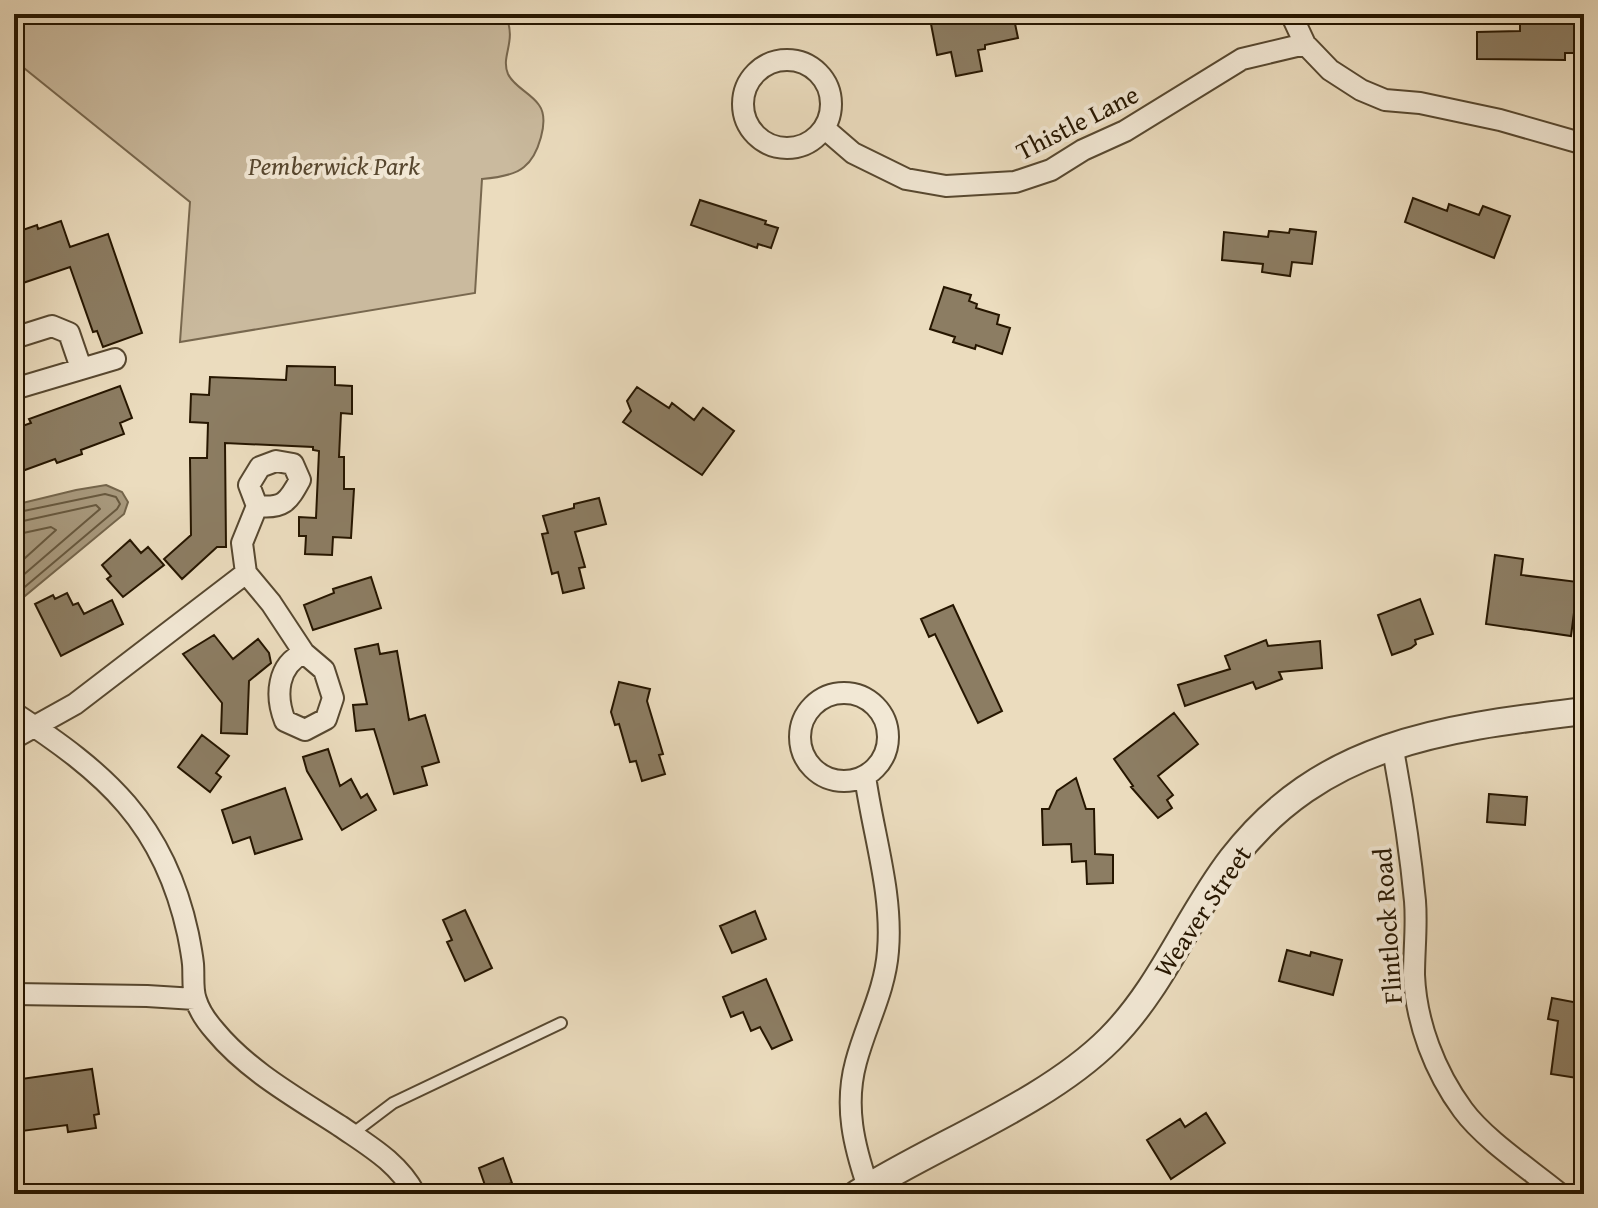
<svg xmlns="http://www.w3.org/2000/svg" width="1598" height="1208" viewBox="0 0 1598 1208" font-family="'Gentium Book Plus',serif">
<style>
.green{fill:#caba9e;stroke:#78684f;stroke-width:2}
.water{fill:#a8997d;stroke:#74654b;stroke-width:2}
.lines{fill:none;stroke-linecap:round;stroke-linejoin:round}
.shore{stroke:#67583e;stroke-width:2}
.building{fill:#8c7d63;stroke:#261600;stroke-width:2}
.service-casing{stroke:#574830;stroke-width:14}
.minor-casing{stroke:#574830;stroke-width:24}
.tertiary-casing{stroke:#574830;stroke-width:30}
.service{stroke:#f2e8d5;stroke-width:10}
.minor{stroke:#f2e8d5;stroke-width:20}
.tertiary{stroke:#f2e8d5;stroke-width:26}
.labels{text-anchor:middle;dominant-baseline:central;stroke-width:8;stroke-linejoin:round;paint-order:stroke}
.street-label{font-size:26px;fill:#261600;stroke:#f2e8d5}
.park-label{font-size:26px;font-style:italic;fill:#57472f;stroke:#f2e8d5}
</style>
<rect width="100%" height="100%" fill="#ebdcbe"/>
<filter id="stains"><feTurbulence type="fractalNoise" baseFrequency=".0025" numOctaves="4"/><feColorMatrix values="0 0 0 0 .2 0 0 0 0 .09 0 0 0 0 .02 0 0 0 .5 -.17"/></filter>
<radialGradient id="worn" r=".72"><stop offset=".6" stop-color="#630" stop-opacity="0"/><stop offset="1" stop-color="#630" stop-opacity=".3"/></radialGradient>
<!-- green -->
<path class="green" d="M14,14h491c13,28 -5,41 3,60 6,13 23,19 31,31 11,15 -1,51 -15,62 -9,8 -30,11 -42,12l-7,114 -295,49 10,-140 -176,-142z"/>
<!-- water -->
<path class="water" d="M106,485l16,7 6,10 -4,12 -110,91v-100l62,-15z"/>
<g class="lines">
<!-- shore -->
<path class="shore" d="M14,513l91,-19 11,3 4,7 -3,5 -103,87
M14,523l82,-18 4,4 -86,74
M14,535l37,-8 5,3 -42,38"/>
</g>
<!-- building -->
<path class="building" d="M970,14h43l5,24 -33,7v4l-7,1 4,21 -26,5 -5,-24 -14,3 -6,-31 40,-7z
M1555,14h29v39h-19v7l-88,-1v-27l43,-1v-7l34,-1z
M1413,198l34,13 2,-7 30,11 4,-9 27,10 -16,42 -89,-36z
M700,200l66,21 -1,3 13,4 -7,20 -13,-4 -1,4 -66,-23z
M61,221l9,26 38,-13 34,99 -39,14 -6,-16 -4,1 -23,-65 -56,19v-53l23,-8 1,4z
M1290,229l26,3 -4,32 -20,-2 -2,14 -28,-4 1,-8 -41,-4 2,-28 44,5 1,-6 20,2z
M944,287l27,8 -2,6 8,3 -1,4 23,7 -2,9 13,4 -8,26 -26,-9 -1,4 -22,-7 2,-5 -25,-8z
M287,366l48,1v18l17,1v28l-11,-1 -2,44h5v32h10l-3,49 -18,-1 -1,18 -27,-1 1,-18h-7v-19l17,1 3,-67 -6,-1v-3l-88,-4 1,104h-9l-35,32 -18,-20 27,-24 -1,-77h17l1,-35 -18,-1 1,-28 18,1 1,-18 76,3z
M120,386l12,32 -12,5 4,11 -43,16 1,4 -25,9 -2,-4 -41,15v-45l17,-6 -2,-4z
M637,387l32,21 3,-5 22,17 9,-12 31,23 -32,44 -79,-53 8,-11 -4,-10z
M599,498l7,26 -31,8 10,35 -6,1 5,20 -21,5 -5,-21 -6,2 -10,-40 6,-1 -5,-17 31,-8v-4z
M130,540l11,13 7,-6 16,18 -41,32 -16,-18 4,-3 -9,-11z
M1495,555l28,4 -2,16 57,7 -7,54 -85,-12z
M371,577l10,31 -68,22 -9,-25 30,-12 -1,-4z
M67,593l6,12 5,-2 6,11 28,-14 11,24 -62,32 -26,-52 18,-9 2,4z
M1420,599l13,35 -18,6 1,4 -5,4 -19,7 -14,-40z
M953,605l49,106 -24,12 -43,-89 -6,3 -8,-18z
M214,635l19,24 25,-20 11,14 2,10 -22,18 -2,53 -26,-1 1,-30 -39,-49z
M1266,640l2,6 52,-5 2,27 -43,4 3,7 -26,10 -3,-7 -68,24 -7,-21 52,-16 -5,-13z
M378,644l2,10 17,-3 12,69 16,-5 14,47 -17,5 5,18 -33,9 -20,-65 -18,2 -3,-26 14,-1 -12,-55z
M619,682l31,7 -3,12 16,53 -4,1 6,19 -23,7 -6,-20 -6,1 -11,-38 -4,1 -4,-13z
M1174,713l24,31 -40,32 15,19 -6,5 5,8 -14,10 -27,-31 2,-1 -19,-27z
M202,735l27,21 -13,17 5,4 -11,15 -32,-25z
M328,749l12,37 11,-7 10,19 6,-4 9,16 -34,20 -35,-59 -4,-14z
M1076,778l10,31h8l1,45 18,1v28l-26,1 -1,-23 -14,1 -1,-18 -28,1 -1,-36h7l8,-18z
M285,788l17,51 -47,15 -5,-17 -17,6 -11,-33z
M1489,794l38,3 -2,28 -38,-3z
M465,910l27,58 -27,13 -18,-39 5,-2 -9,-20z
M755,911l11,28 -34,14 -12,-27z
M1287,950l23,6 1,-4 31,8 -9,35 -54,-14z
M766,979l26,61 -20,9 -12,-22 -9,4 -8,-19 -12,5 -8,-20z
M1552,998l32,6v75l-33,-5 7,-53 -10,-2z
M92,1069l7,45 -5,1 2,13 -28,4 -1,-7 -45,6 -8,-51z
M1206,1113l19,30 -54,36 -24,-39 33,-21 5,8z
M503,1158l9,25 -25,8 -8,-23z"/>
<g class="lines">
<!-- service casing -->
<g class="service-casing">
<path id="service" d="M352,1134l41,-31 168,-80"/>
</g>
<!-- minor casing -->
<g class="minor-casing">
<path id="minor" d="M1291,14l14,30 25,26 31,20 24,10 35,3 80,17 84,24
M743 104a44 44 0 1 1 88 0a44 44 0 1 1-88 0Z
M824,128l29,25 53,26 40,7 69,-4 36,-12 32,-20 42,-19 117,-72 63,-15
M14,338l38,-12 17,7 12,35
M14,389l101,-30
M257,506c26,3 31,-4 43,-26l-7,-16 -17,-3 -16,6 -11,18 8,21 -15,37 4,30 25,30 33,50 20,17 9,28 -7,21 -21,11 -20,-9c-10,-25 -8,-56 19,-68
M800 737a44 44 0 1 1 88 0a44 44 0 1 1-88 0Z
M14,713c92,60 150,110 174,221 2,10 4,20 5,30 1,11 -1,26 3,36 3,10 12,23 19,31 33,40 82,67 125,95 29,20 58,36 75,68
M14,738l61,-34 171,-131
M1392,745c10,52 18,104 23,156 2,25 -1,49 -1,74 2,48 21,97 49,135 22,30 68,60 97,84
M865,776c8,58 28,117 23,175 -3,40 -22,73 -32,111 -12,44 -2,84 12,125
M14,994l133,2 48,3"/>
</g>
<!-- tertiary casing -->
<g class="tertiary-casing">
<path id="tertiary" d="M857,1194c79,-50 188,-90 253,-155 52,-52 78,-123 122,-180 91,-118 215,-131 352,-148"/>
</g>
<!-- service -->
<use href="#service" class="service"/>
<!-- minor -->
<use href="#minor" class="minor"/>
<!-- tertiary -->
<use href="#tertiary" class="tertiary"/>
</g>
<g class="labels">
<!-- street labels -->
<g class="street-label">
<text transform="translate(1077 122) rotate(-27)">Thistle Lane</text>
<text transform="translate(1202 911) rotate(-56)">Weaver Street</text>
<text transform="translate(1387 926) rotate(-94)">Flintlock Road</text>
</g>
<!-- park labels -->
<g class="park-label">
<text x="334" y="165">Pemberwick Park</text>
</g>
</g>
<!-- margin -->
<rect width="1598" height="1208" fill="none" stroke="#ebdcbe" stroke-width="48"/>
<rect x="16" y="16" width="1566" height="1176" fill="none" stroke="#261600" stroke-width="4"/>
<rect x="24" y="24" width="1550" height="1160" fill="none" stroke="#261600" stroke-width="2"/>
<rect width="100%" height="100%" filter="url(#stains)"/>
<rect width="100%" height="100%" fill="url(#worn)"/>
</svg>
